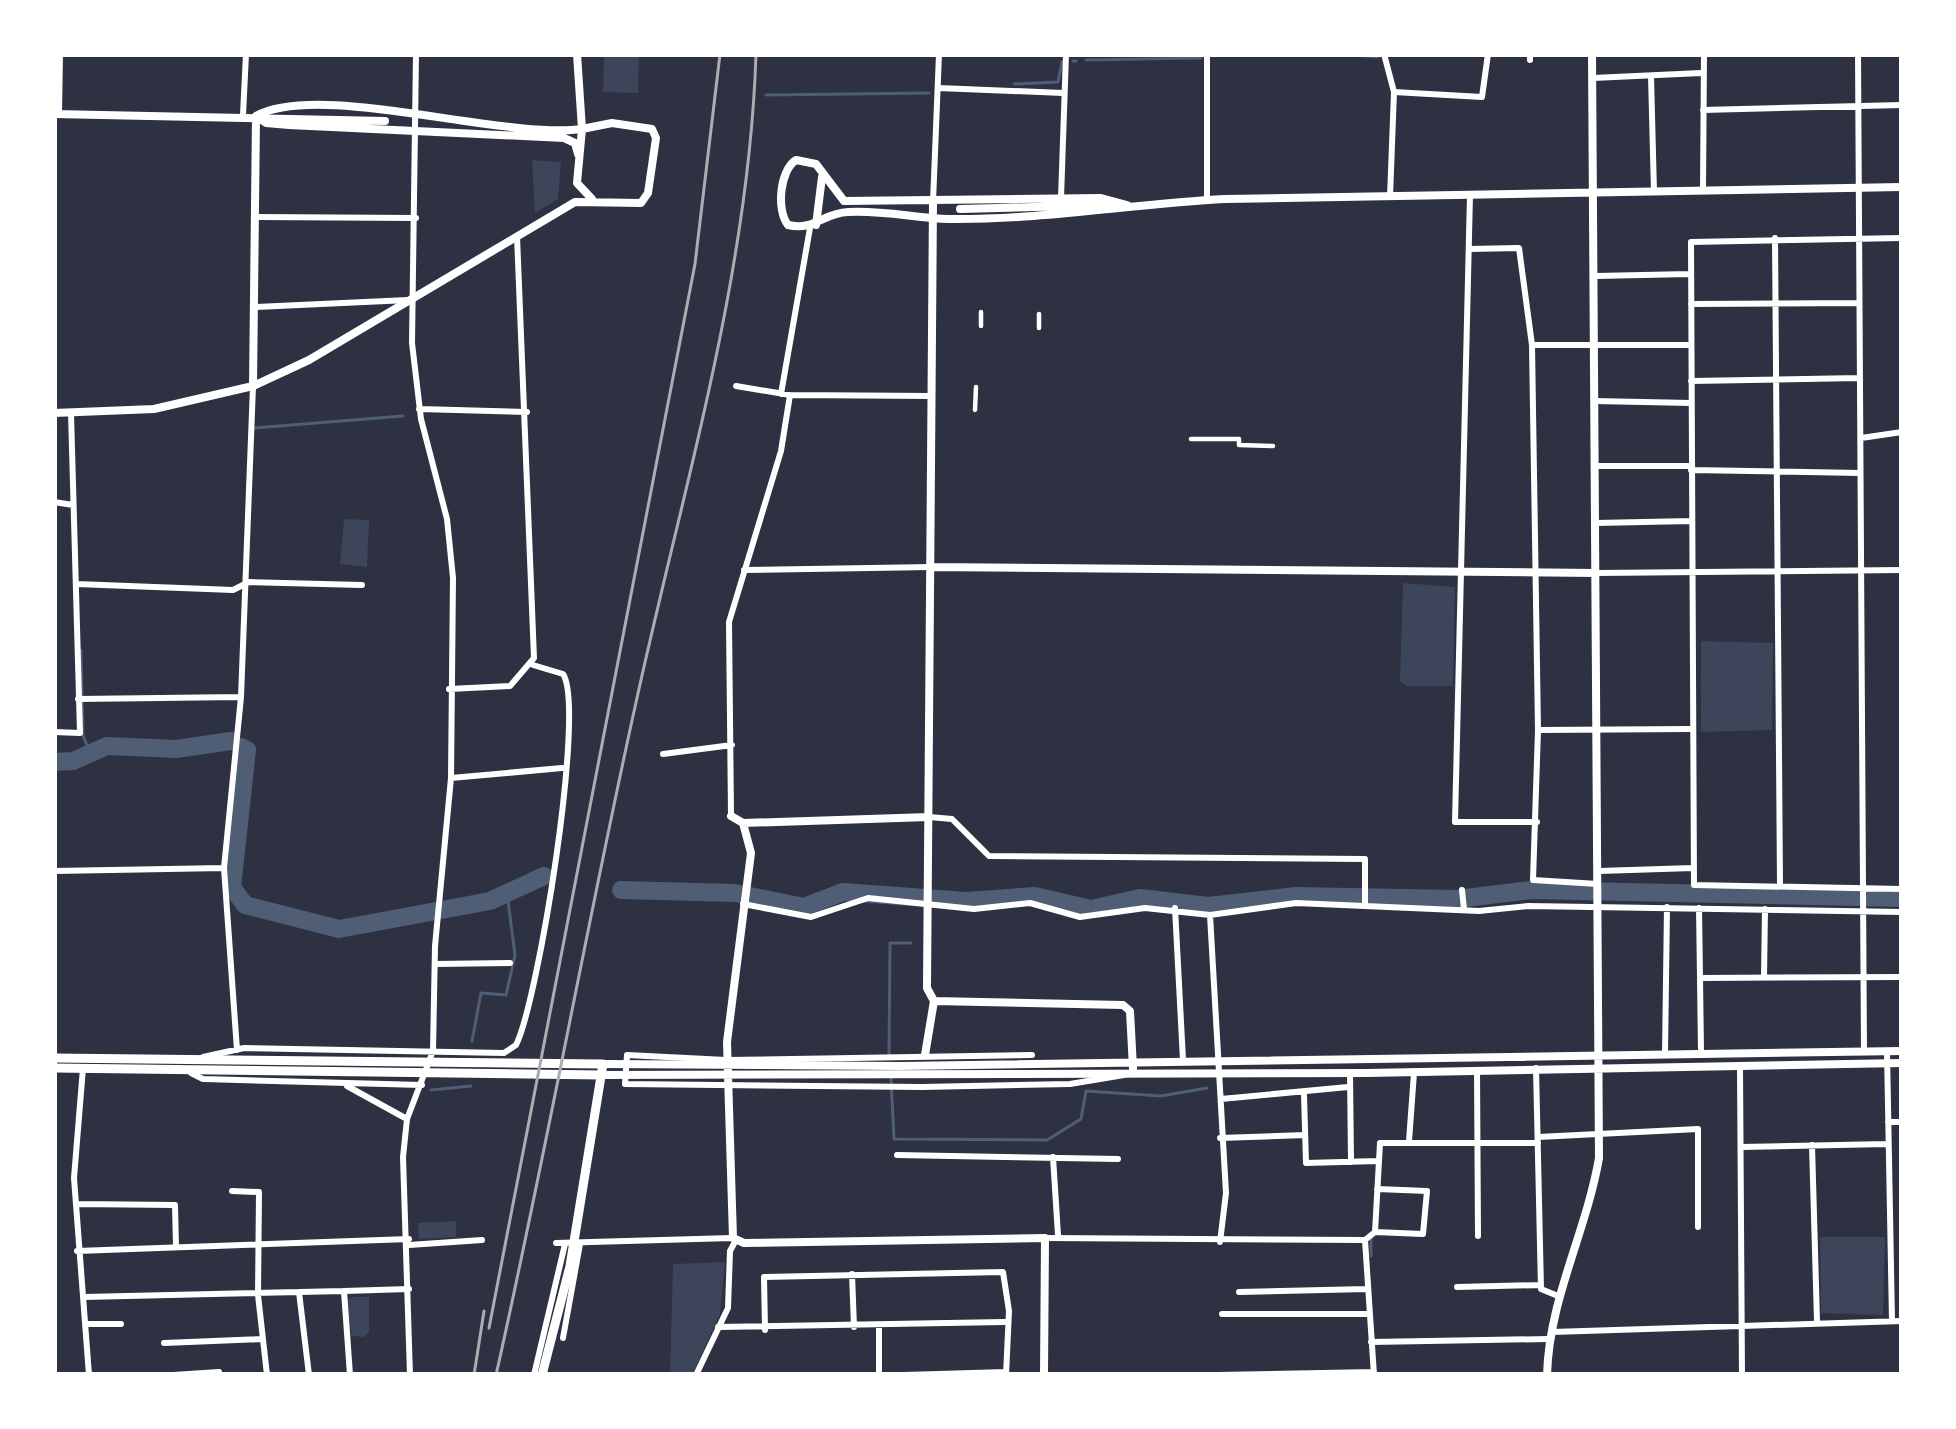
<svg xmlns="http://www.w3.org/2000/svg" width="1956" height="1429" viewBox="0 0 1956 1429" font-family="Manrope,sans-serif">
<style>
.green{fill:#3c4559}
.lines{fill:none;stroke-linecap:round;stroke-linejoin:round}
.stream{stroke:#4f5d75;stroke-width:3}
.river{stroke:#4f5d75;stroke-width:18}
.pedestrian{stroke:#fff;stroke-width:4.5}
.minor{stroke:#fff;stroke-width:6}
.tertiary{stroke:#fff;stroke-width:8}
.secondary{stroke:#fff;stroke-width:8}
.primary{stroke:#fff;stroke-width:9}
.rail{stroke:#abadb3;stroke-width:3}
</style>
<rect width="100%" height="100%" fill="#2d3142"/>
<!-- green -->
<path class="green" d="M639,54l-1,39 -35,-1 1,-36 -12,-2z
M532,160l29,2 -3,37 -23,14z
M344,519l25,1 -2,47 -27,-3z
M1403,583l52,4 -2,99h-47l-6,-5z
M1701,641l72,2 -1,87 -71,2z
M456,1221v16l-37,2 -1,-16z
M1820,1237h65l-2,78 -62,-2z
M725,1262l-5,52 -28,61h-22l3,-111z
M352,1297h17v35l-5,5 -13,-1 -4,-36z"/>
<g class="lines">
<!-- stream -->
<path class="stream" d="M1341,54l37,3
M1086,60l115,-2
M1073,61h3
M1014,84l44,-2 4,-20
M766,95l163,-2
M254,428l149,-12
M81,650l2,86 8,18
M472,1041l9,-48 25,2 9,-40 -8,-62
M889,1058l1,-115h21
M891,1079l3,60 153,1 34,-21 5,-28 75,5 46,-8
M431,1090l40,-4
M1371,1238v18"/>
<!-- river -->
<path class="river" d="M241,747l6,3 -15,137 13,18 94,24 151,-28 54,-25
M54,762l19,-1 34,-15 69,3 55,-8
M621,890l114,3 69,14 39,-15 123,9 69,-5 56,13 49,-11 68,8 88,-10 161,3 74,-9 371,8"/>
<!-- pedestrian -->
<path class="pedestrian" d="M981,312v14
M1039,328v-14
M975,410l1,-23
M1191,439h48v6l34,1"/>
<!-- minor -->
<path class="minor" d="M1384,54l10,38 -4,105
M1858,54l6,998
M1530,60v-6
M1651,76l3,116
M1593,78l108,-5
M938,88l125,5
M1394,92l88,5 6,-43
M1703,110l199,-5
M59,113l1,-59
M243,115l3,-61
M1703,190l1,-136
M1470,195l-15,627h82
M1061,198l5,-144
M1207,200v-146
M933,202l6,-148
M255,217l161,1
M1775,238l5,647
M1902,238l-211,4 3,643 208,4
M1469,249l50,-1 13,97 6,385 -5,150 65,4
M1596,276l93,-2
M1691,304l167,-1
M256,307l152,-7
M1532,345h157
M1691,381l168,-3
M736,386l54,9 141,1
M781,394l29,-166
M1594,401l97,2
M419,409l108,3
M1861,438l41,-6
M1596,466h95
M1691,470l169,3
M54,502l19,3
M1596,523l95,-2
M744,570l188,-3
M1597,573l305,-3
M76,584l157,6 16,-8 113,3
M449,689l61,-3 24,-28 -17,-422
M78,699l163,-2
M1538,730l152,-1
M54,732l26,1 -9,-320
M663,754l69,-9
M451,778l111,-10
M731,815l-2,-193 52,-171 9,-56
M929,817l23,2 37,37 376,3v45
M54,871l170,-3
M1599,871l94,-3
M1462,890l2,19
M743,904l68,13 57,-19 106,11 56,-6 50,14 65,-9 65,7 86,-12 183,8 49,-5 374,6
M1175,908l8,152
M1699,908l1,70
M1210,915l16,278 -6,49
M435,964l75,-1
M1764,977l1,-68
M237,1050l-13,-182 17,-171 12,-311
M1887,1051l5,270
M1701,1052l-1,-74 202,-1
M1665,1054l2,-147
M1032,1055l-306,5 -99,-5 -2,29 297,3 148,-3 54,-9
M203,1057l41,-9 260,5 12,-8c22,-43 70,-337 47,-371l-30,-9
M1740,1067l2,308
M83,1068l-9,110 15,197
M1536,1068l5,221 17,7
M1477,1070l1,166
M191,1073l12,6 219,6
M1350,1073l1,89
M347,1086l60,33
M1304,1095l2,68 72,-2
M1221,1099l127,-12
M1888,1122h14
M1538,1137l160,-8v98
M1220,1138l85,-3
M1409,1141l5,-68
M1812,1145l5,176
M1741,1147l146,-3
M897,1155l221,4
M1053,1157l5,78
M232,1191l27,1 -1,103 9,80
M76,1204l99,1 1,42
M1375,1232l5,-89h158
M1045,1238l320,2 9,135
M1365,1240l10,-8 48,2 4,-43 -50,-2
M556,1243l176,-5
M409,1245l73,-5
M77,1251l332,-12
M852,1274l2,53
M1457,1287l84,-2
M299,1292l10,83
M1239,1292l128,-3
M84,1297l260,-6
M1222,1314h148
M88,1324h33
M718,1327l286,-5
M879,1328v47
M765,1330l-1,-53 239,-5 6,39 -3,64
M1552,1332l350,-11
M563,1338l17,-94
M1371,1342l177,-3
M164,1343l97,-4
M173,1375l46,-3
M350,1375l-6,-84 65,-2
M410,1375l-7,-218 4,-38 26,-68 2,-105 16,-168 2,-200 -6,-59 -26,-100 -9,-76 4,-289
M534,1375l31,-131
M696,1375l32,-67 2,-57 6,-11
M904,1375l102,-3
M1218,1375l156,-3"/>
<!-- tertiary -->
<path class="tertiary" d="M54,114l331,7
M256,116c63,-35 247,24 326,13l-5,-75
M256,116l10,7 23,2 275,13 11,5 3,11
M933,202l-6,786 7,13
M1127,205l-26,-7 -257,3 -28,-37 -20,-4c-16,10 -20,50 -8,65 26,6 35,-12 60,-13 34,-2 68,6 101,7 94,1 183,-15 276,-20l677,-12
M960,209l153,-4
M816,225l6,-48
M253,386l3,-269
M932,567l664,6
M731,816l12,7 186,-6
M743,823l8,30 -24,189 6,196 11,5 301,-5 -1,137
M934,1001l189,4 7,6 3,57
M925,1055l9,-54
M603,1064l297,2 1002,-15
M602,1075l765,-2 535,-10
M1547,1375c2,-76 39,-142 52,-217l-7,-1104"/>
<!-- secondary -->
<path class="secondary" d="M54,413l100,-4 99,-23 56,-26 266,-158 66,1 7,-10 8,-55 -4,-9 -40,-6 -30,6 -5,54 15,16"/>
<!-- primary -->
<path class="primary" d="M54,1058l549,6 -33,202 -28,109
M54,1068l548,7"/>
<!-- rail -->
<path class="rail" d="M489,1328l206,-1064 25,-210
M474,1375l10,-64
M496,1375c50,-222 90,-446 139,-668 47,-216 114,-431 121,-653"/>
</g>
<!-- border -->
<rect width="1956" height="1429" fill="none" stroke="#ffffff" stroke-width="114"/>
</svg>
